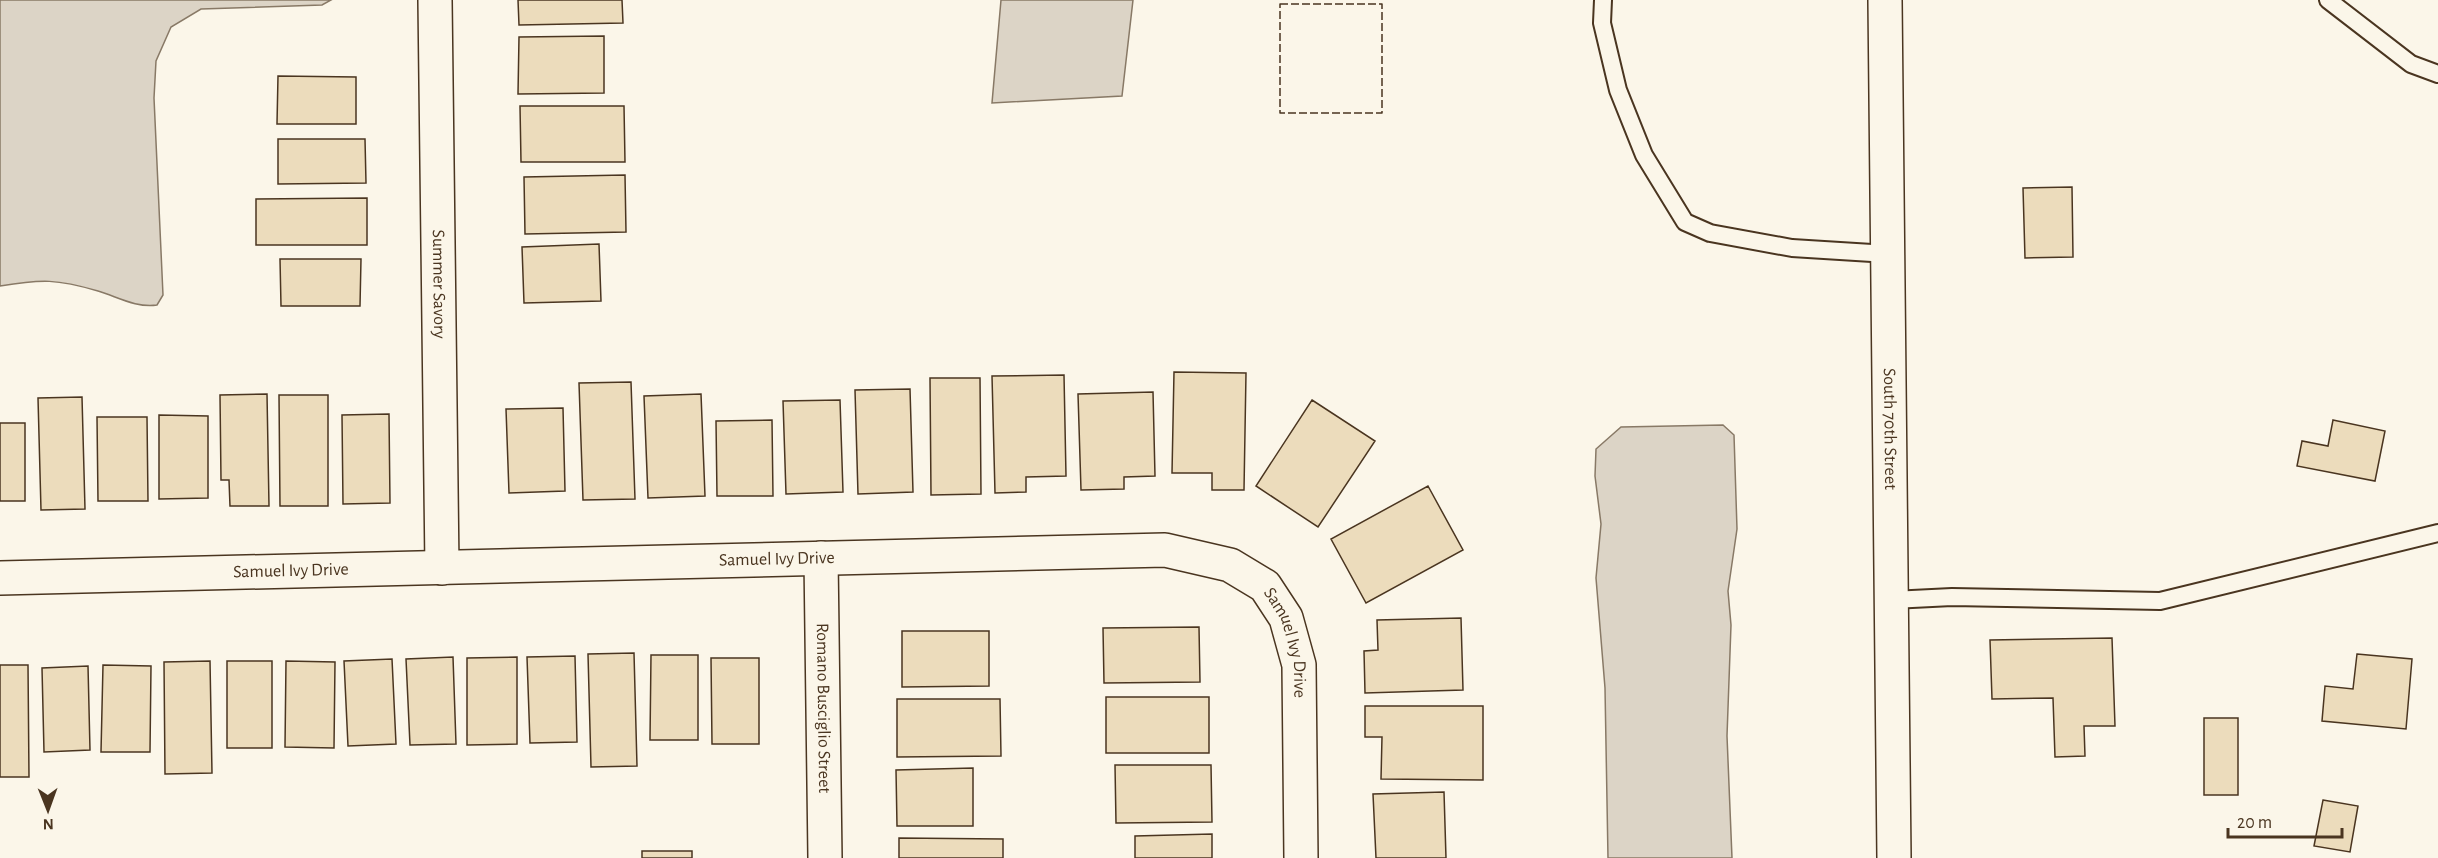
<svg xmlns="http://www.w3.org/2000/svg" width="2438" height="858" viewBox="0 0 2438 858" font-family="'Alegreya Sans',sans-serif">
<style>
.water{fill:#dcd4c6;stroke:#887966;stroke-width:1.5}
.building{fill:#ecdcbc;stroke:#4a3520;stroke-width:1.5}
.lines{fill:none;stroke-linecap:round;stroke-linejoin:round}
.lane-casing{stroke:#4a3520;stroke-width:20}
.street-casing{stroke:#4a3520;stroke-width:36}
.lane{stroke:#fbf6e9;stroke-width:16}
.street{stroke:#fbf6e9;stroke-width:33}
.fence{stroke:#4a3520;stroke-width:1.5;stroke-dasharray:8 3;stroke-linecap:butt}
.labels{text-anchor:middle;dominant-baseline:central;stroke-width:4.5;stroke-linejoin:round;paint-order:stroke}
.street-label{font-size:18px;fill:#4a3520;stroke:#fbf6e9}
</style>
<rect width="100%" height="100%" fill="#fbf6e9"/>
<!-- water -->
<path class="water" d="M0,0h331l-9,5 -121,4 -30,18 -15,34 -2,37 9,197 -6,10c-21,3 -39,-8 -59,-14 -41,-12 -56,-12 -98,-5z
M1001,0h132l-11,96 -130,7z
M1723,425l11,10 3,94 -9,62 3,34 -4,111 5,122h-124l-3,-170 -9,-110 5,-54 -6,-48 1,-27 25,-22z"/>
<!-- building -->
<path class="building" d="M518,0h104l1,23 -104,2z
M604,36v57l-86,1 1,-57z
M278,76l78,1v47h-79z
M520,106h104l1,56h-104z
M278,139h87l1,44 -88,1z
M625,175l1,57 -101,2 -1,-57z
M2072,187l1,70 -48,1 -2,-70z
M367,198v47h-111v-46z
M599,244l2,57 -77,2 -2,-56z
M280,259h81l-1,47h-79z
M1174,372l72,1 -2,117h-32v-17h-40z
M1064,375l2,101 -40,1v15l-31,1 -3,-117z
M930,378h50l1,116 -50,1z
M631,382l4,117 -52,1 -4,-117z
M910,389l3,103 -55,2 -3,-104z
M1153,392l2,84 -31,1v12l-43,1 -3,-96z
M267,394l2,112h-39l-1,-26h-8l-1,-85z
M701,394l4,102 -57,2 -4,-102z
M279,395h49v111h-48z
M82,397l3,112 -44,1 -3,-112z
M840,400l3,92 -57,2 -3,-93z
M1312,400l63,41 -57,86 -62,-41z
M563,408l2,83 -56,2 -3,-84z
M389,414l1,89 -47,1 -1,-89z
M159,415l49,1v82l-49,1z
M97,417h50l1,84h-50z
M772,420l1,76h-56l-1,-75z
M2333,420l52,11 -10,50 -78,-15 5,-25 26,5z
M0,423h25v78h-25z
M1428,486l35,64 -97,53 -35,-64z
M1461,618l2,72 -98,3 -1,-42 14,-1 -1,-30z
M1199,627l1,55 -96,1 -1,-55z
M902,631h87v55l-87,1z
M2112,638l3,88h-31l1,30 -30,1 -2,-59 -61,1 -2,-59z
M634,653l3,113 -46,1 -3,-113z
M2357,654l55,5 -6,70 -84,-8 3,-35 28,3z
M651,655h47v85h-48z
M575,656l2,86 -47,1 -3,-86z
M453,657l3,87 -46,1 -4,-86z
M517,657v87l-50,1v-87z
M711,658h48v86h-47z
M392,659l4,85 -48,2 -4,-85z
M210,661l2,112 -47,1 -1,-112z
M227,661h45v87h-45z
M286,661l49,1 -1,86 -49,-1z
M0,665h28l1,112h-29z
M103,665l48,1 -1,86h-49z
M88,666l2,84 -46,2 -2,-84z
M1106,697h103v56h-103z
M897,699h103l1,57 -104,1z
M1365,706h118v74l-102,-1 1,-42h-17z
M2204,718h34v77h-34z
M1115,765h96l1,57 -96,1z
M973,768v58h-76l-1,-56z
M1444,792l2,66h-70l-3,-64z
M2323,800l35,6 -8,46 -36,-6z
M1212,834v24h-77v-22z
M899,838l104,1v19h-104z
M642,851h50v7h-50z"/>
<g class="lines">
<!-- lane casing -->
<g class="lane-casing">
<path id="lane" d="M1603,0l-1,23 16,67 26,65 41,67 25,11 82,15 96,6
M2328,0l83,64 27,10
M1892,600l60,-3 208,4 278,-68"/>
</g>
<!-- street casing -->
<g class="street-casing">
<g id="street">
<path id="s1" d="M435,0l7,568"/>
<path id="s2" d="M1885,0l9,858"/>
<path id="s3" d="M821,558l4,300"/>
<path id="s4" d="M0,578l1165,-28 65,15 35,21 21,32 13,47 2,193"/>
</g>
</g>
<!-- lane -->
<use href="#lane" class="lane"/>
<!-- street -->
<use href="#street" class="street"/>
<!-- fence -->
<path class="fence" d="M1280,4h102v109h-102z"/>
</g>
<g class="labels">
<!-- street labels -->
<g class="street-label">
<text stroke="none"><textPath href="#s1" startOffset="284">Summer Savory</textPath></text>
<text stroke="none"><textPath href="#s2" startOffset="429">South 70th Street</textPath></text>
<text stroke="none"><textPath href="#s4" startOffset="777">Samuel Ivy Drive</textPath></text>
<text stroke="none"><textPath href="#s4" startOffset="291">Samuel Ivy Drive</textPath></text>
<text stroke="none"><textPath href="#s4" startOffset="1335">Samuel Ivy Drive</textPath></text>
<text stroke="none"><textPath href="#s3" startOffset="150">Romano Busciglio Street</textPath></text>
</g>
</g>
<!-- north arrow -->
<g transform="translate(48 810) rotate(179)" stroke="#fbf6e9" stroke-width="4.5" paint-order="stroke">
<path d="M0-4.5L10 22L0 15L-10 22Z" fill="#4a3520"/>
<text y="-9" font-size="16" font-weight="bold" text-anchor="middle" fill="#4a3520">N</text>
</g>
<!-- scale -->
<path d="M2228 828v9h114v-9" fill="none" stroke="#4a3520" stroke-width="3"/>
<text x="2237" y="828" font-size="18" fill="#4a3520" stroke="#fbf6e9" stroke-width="4.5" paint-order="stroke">20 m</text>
</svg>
